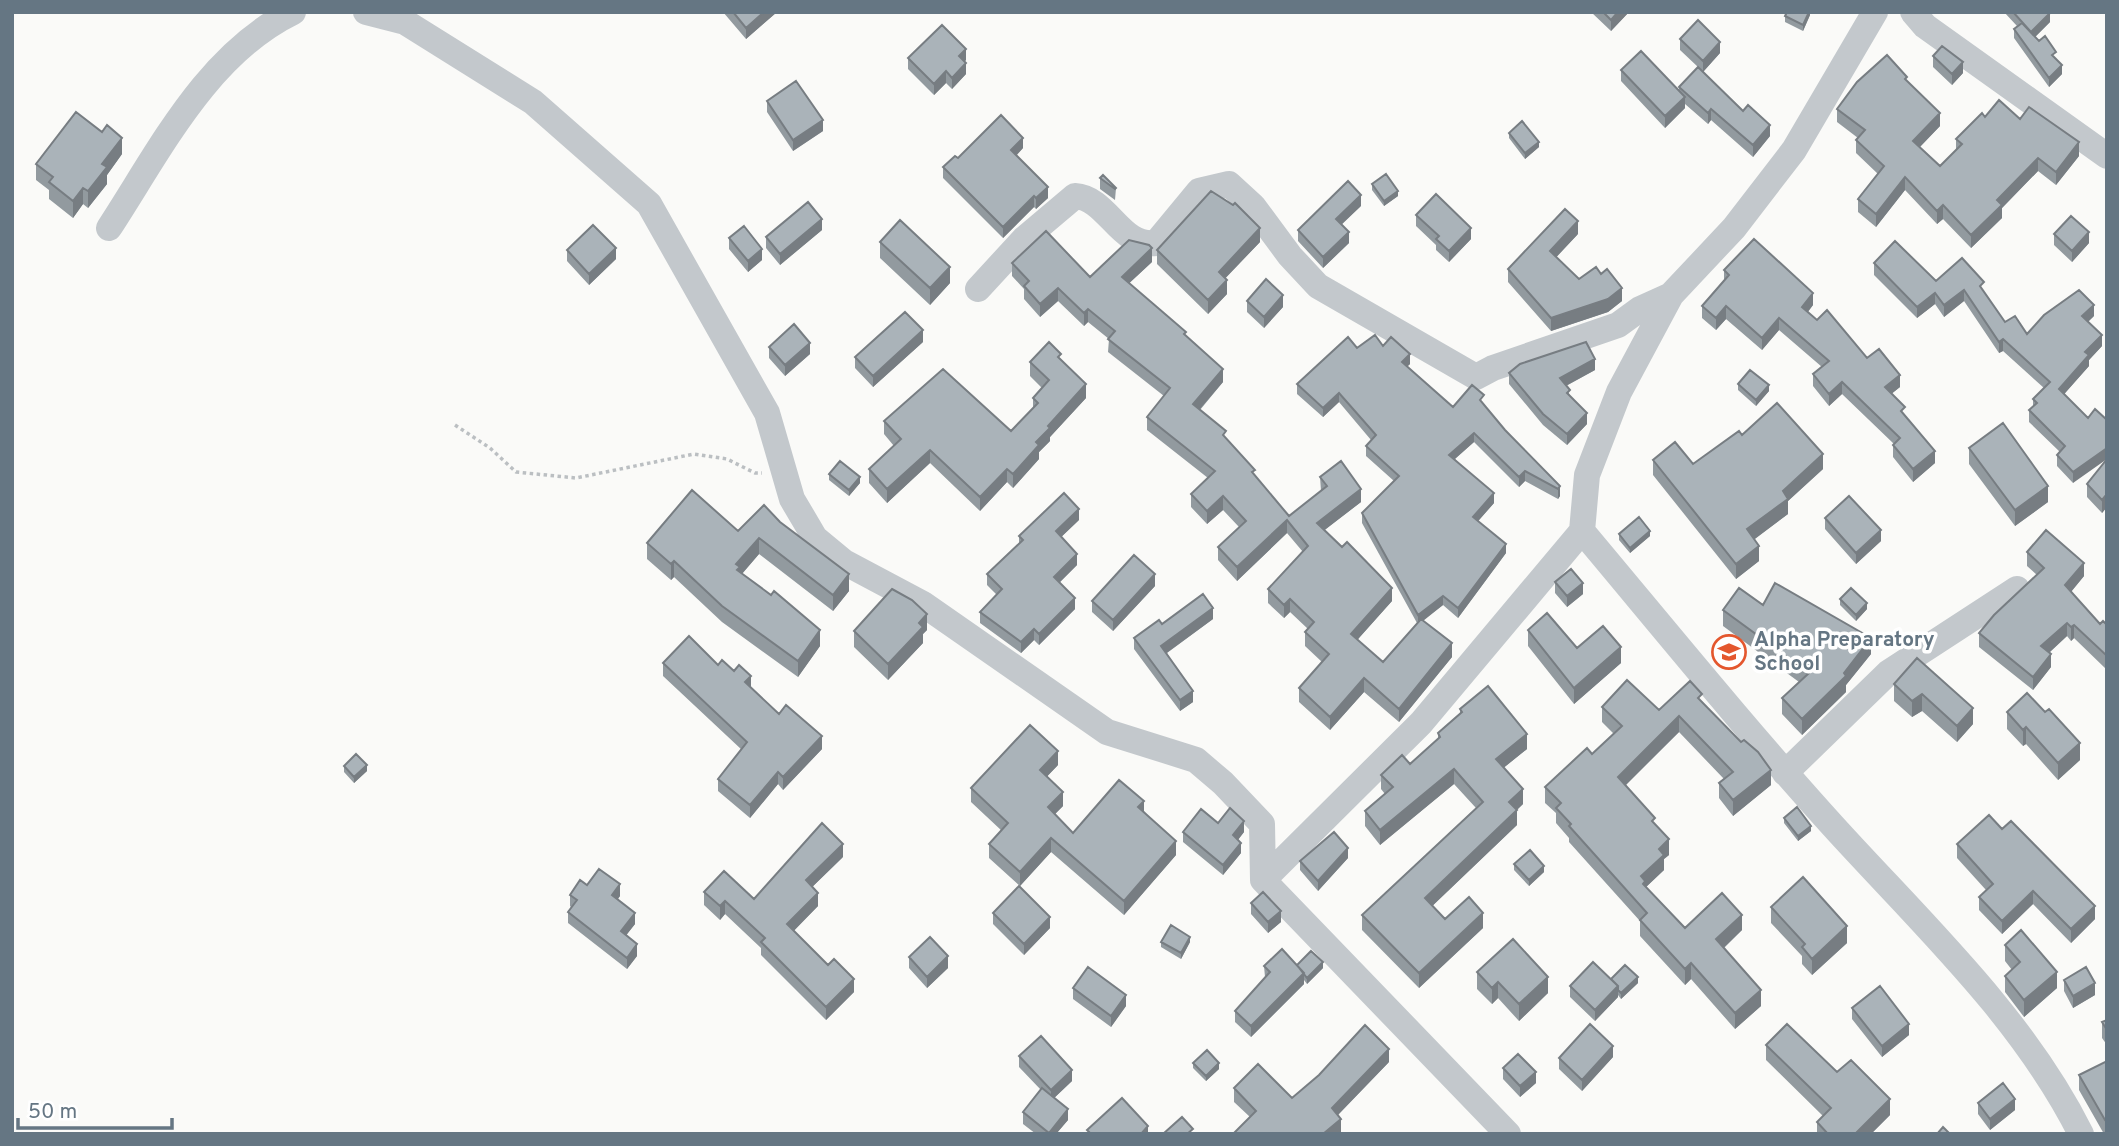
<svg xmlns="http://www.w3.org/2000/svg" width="2119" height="1146" viewBox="0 0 2119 1146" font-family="Overpass,sans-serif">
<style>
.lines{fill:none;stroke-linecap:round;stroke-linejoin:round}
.path{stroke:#bbbfc2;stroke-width:3.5;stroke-dasharray:3.5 3.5;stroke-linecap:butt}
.minor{stroke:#c3c8cc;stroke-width:26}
.wall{fill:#929a9f}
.shaded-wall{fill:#777d82}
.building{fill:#aab3b9;stroke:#777d82;stroke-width:2}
.labels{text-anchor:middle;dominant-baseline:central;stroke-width:7;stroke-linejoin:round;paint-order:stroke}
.poi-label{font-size:21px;font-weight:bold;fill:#657683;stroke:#fff;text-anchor:start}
</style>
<rect width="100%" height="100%" fill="#fafaf8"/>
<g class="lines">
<!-- path -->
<path class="path" d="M455,425l35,23 26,24 60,6 118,-24 33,5 28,14h7"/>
<!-- minor -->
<path class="minor" d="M366,12l39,10 128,80 116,102 118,209 25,86 23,39 29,24 79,42 184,128 89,28 27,23 39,41 1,56
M1913,12l12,14 182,130
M109,228c51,-78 98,-174 184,-216
M978,289l46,-50 51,-43c33,2 45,52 81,47l43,-52 30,-7 24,22 37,50 28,30 158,91 17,-9 125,-43 22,-16 31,-14
M1582,531c83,99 164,199 251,295 88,97 189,190 248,308
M1785,773l103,-100 129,-84
M1508,1134l-245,-254 158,-157 161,-192 5,-56 32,-83 52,-97 63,-67 60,-78 81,-138"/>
</g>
<!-- wall -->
<path class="wall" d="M723,12h54l-31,27z
M1591,12h38l-18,19z
M1810,12v3l-7,16 -18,-9v-6z
M2004,12h45l1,10 -15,15 21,22 6,15 -13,13 -35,-49v-9l3,-3z
M1680,39l40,14 -17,19 67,64 -17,21 -42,-37 -3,4 -23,-20v4l-20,20 -44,-47v-11l58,21v-4l19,-20 -18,-17z
M1933,56l30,17 -11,12 -19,-18z
M908,58l58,2 -1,1 1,13 -14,15 -6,-6 -12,12 -26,-26z
M1907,81l33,45 -20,21 20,19 16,-16v-11l29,-22 35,2 59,37 -23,29 -18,-14 -36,37v10l-31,30 -28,-29 -6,5 -32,-34 -29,37 -18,-15v-13l20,-25 -22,-21v-13l2,-2 -21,-16v-13z
M767,101l56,30 -30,20 -26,-39z
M1509,133l30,14 -14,12 -16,-21z
M1023,148l-7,8 32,42 -12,11 -2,-2 -31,31 -60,-60v-11l15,-9z
M122,154l-15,21v9l-19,24 -5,-4 -10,14 -24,-19v-9l-13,-10v-16z
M1100,178l16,10 -1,12 -15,-11z
M1372,184l26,12 -14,10 -12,-16z
M1361,206l-20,18 8,19 -26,25 -25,-27v-11z
M1416,215l55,24 -22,23 -13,-12v-5l-20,-19z
M822,230l-42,35 -14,-17v-11z
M1578,234l-22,23 23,22 43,22 -14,11 -57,19 -43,-49v-13z
M2054,234l35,9 -17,19 -18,-17z
M729,238l33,22 -14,12 -19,-23z
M880,242l70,41 -20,22 -50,-47z
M1260,242l-35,36 2,16 -19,20 -51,-50v-14z
M567,250l49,9 -27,26 -22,-24z
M1152,262l-23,21 57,53 37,46 -23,28 26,29 29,37 34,40 32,-25 -1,-14 41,25 -37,28 68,71 -35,39 26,22 34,-39 -55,-100v-10l32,-32 -28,-25v-10l5,-6 -32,-38 -16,15 -26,-23v-10l60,-36 26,-2 27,18 -3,2 46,41 31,-2 21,25 55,56v10l-2,3 -33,-18 -6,6 -45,-45 -19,17 39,44 -16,18 28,32 -48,65 -15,-13 -20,15 29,37 -53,65 -35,-30 -34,38 -31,-28v-14l23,-26 -17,-16v-14l3,-3 -18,-17 -6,6 -16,-15v-14l35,-37 -16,-19 -50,48 -19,-21v-13l21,-20 -16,-17 -16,14 -16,-17v-13l17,-16 -61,-48v-13l17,-21 -56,-44 1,-13 -21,-17 -4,4 -26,-25 -18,16 -16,-18v-10l-12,-13v-13l78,14z
M1874,263l62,18 48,11 21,30 22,12 67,-18 -6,6 14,24 -13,14v6l-25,28 24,24 -15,65 -16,-17v-11l3,-3 -31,-30v-12l4,-3v-8l11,-11 -41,-37 -4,2 -35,-52 -20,16 -9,-13 -18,14 -43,-43z
M1724,270l89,35 -5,7 9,8 50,38 33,29 -9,7 44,69 -22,19 -20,-25v-12l1,-1 -52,-50 -13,12 -16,-20v-12l9,-7 -43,-37 -17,20 -36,-31 -10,11 -14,-12v-12l22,-25z
M1247,301l36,6 -19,21 -17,-16z
M923,342l-50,45 -18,-19v-11z
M769,347l41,7 -25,22 -16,-18z
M1061,361l25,37 -36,39v4l-11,11v7l-26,29 -6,-6 -27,29 -50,-48 -43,40 -18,-20v-14l25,-23 -10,-12v-13l127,10 22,-22v-11l9,-10 -12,-12v-14z
M1595,370l-29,16 4,10 17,28 -20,21 -24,-20 -34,-41v-11z
M1738,384l31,7 -13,15 -18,-16z
M1742,435l81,34 -35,32v13l-34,25 5,22 -23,18 -83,-104v-15l40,4z
M1969,448l79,54 -33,24 -46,-62z
M2107,459v48l-5,6 -15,-16v-13z
M829,474l31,9 -11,13 -20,-16z
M1825,518l56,23 -25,23 -31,-35z
M1079,520l-18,17 16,28 -18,18 16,26 -36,36 -5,-5 -13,13 -41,-30v-11l17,-17 -10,-10v-11l32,-31v-7z
M780,522l69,69 -16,20 -74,-57 -17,20 78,72 -22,31 -76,-55 -48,-45 -3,3 -24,-21v-16l91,-12z
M1619,534l31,2 -20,17 -11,-13z
M2027,552l57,24 -13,16 29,32 7,1v45l-33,-32 -3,3 -4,-5 -18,17 2,14 -18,23 -54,-43v-14l58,-58 -10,-9z
M1555,582l28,12 -16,13 -12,-14z
M1155,586l-42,45 -21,-19v-11z
M1840,599l27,10 -11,12 -16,-16z
M1763,605l108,49 -25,31v7l-44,43 -20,-21v-16l17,-16 -76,-56v-16z
M1213,619l-46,34 26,49 -13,9 -46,-62v-11l28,-14z
M927,630l-4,4v9l-35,37 -34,-33v-16z
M1528,630l49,18 44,15 -47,41 -46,-58z
M1917,658l56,66 -16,18 -35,-31 -10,6 -18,-16v-17z
M663,663l55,2 33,23 28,26 43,35 -39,41 -5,-6 -28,34 -32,-27v-12l24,-29 -79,-74z
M1702,702l69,83 -38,31 -14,-18v-15l5,-4 -45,-47 -54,53 30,39 14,31 -5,4v11l-18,17 39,41 57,2 -18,18 37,58 -26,23 -44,-50 -6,6 -45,-49v-15l-71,-79v-4l-13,-15v-10l-11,-10v-16l47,-33 22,-20 -12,-12v-15l57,3z
M1460,709l67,40 -24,19 20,36 -6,6v15l-85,81 13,13 38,9 -64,60 -57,-58v-15l114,-107 -22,-24 -74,61 -15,-19v-15l20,-17 -4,-5v-14l29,-11 28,-25v-6l22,-20z
M2007,712l73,48 -22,20 -32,-36 -3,2 -16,-17z
M1058,765l-11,11 16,30 -8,8 18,19 71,-22 32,44 -52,60 -73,-63 -31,34 -31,-28v-14l13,-13 -31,-29v-14z
M344,766l23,5 -13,12 -10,-11z
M1784,818l27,13 -13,10 -14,-18z
M2002,829l93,90 -24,24 -38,-39 -31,30 -23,-24v-13l7,-7 -29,-32v-14z
M1183,832h61l-6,8 3,13 -18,22 -40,-33z
M843,857l-31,30 6,19 -25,25 61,61 -28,28 -65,-65v-7l-36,-34 -5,6 -16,-15v-13l50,7z
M1348,858l-30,33 -18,-21v-9z
M1514,864l30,8 -15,14 -15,-16z
M587,885l33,11 -2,3 17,25 -9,11 11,21 -10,13 -59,-46v-11l3,-5 -1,-1v-11z
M1251,903l30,19 -13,11 -17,-19z
M1771,907l76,36 -35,32 -10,-11v-8l-31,-33z
M993,913l57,15 -26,27 -31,-31z
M1161,942h29l-9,17 -20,-12z
M2005,945l52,43 -33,29 -19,-25v-16l7,-6 -7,-9z
M909,957l39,11 -21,20 -18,-20z
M1297,965l26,3 -16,16 -3,-4v4l-53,53 -16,-15v-11l30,-34 -1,-11z
M1477,972l71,21 -29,28 -21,-23 -6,6 -15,-15z
M1611,979l27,4 -17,16 -3,-4v2l-23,24 -25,-24v-11z
M2064,980l31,15 -22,13 -9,-17z
M1073,988l53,18 -15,21 -38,-28z
M1852,1008l57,27 -27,22 -30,-38z
M2107,1020v25l-5,-7v-16z
M1766,1045l71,27 53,43 -19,19h-54v-12l6,-6 -57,-56z
M1019,1056l53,25 -18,17 14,22 -12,14h-20l-13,-10v-12l18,-22 -22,-23z
M1613,1057l-31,34 -23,-22v-11z
M2107,1061v73h-3l-25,-44v-15z
M1389,1062l-51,53 3,17 -2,2h-106l17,-17 -16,-15v-14l58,10z
M1193,1063l26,6 -13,12 -13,-13z
M1503,1068l33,15 -16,14 -17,-18z
M1978,1103l37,7 -25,20 -12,-16z"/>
<!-- shaded-wall -->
<path class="shaded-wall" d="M764,12h13l-31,27v-11z
M1618,12h11l-18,19v-11z
M1809,12h1v3l-7,16v-6z
M2050,13v9l-19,19v-9z
M1720,42v11l-17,19v-11z
M966,49v11l-7,7v-11z
M1963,62v11l-11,12v-11z
M966,63v11l-14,15v-11z
M2062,65v9l-13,13v-9z
M946,71v12l-12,12v-11z
M1685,97v11l-20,20v-12z
M1711,109v11l-3,4v-11z
M1940,113v13l-27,28v-13z
M823,120v11l-30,20v-11z
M1770,125v11l-17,21v-12z
M122,138v16l-15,21v9l-19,24v-17l14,-27z
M1023,138v10l-12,13v-11z
M1539,142v5l-14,12v-6z
M2079,142v14l-23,29v-13z
M2038,158v13l-36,37v10l-31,30v-13l26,-35z
M1905,177v13l-29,37v-13z
M1048,187v11l-12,11v-11z
M83,188v16l-10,14v-17z
M1398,191v5l-14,10v-5z
M1361,195v11l-25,24v-11z
M1034,196v11l-31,31v-11z
M1943,205v14l-6,5v-13z
M822,219v11l-42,35v-11z
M1578,221v13l-28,30v-13z
M1260,228v14l-41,43v-13z
M1471,228v11l-22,23v-11z
M1349,232v11l-26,25v-11z
M2089,232v11l-17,19v-11z
M616,248v11l-27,26v-11z
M1152,248v14l-30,28v-13z
M762,249v11l-14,12v-11z
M950,267v16l-20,22v-17z
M1227,280v14l-19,20v-14z
M1058,288v13l-18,16v-13z
M1622,288v13l-14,11 -57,19v-13z
M1964,290v11l-20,16v-12z
M1813,293v12l-11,14v-12z
M1935,293v11l-18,14v-11z
M1283,295v12l-19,21v-11z
M2094,305v11l-12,11v-11z
M1726,306v13l-10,11v-12z
M1088,309v13l-4,4v-13z
M1779,318v12l-17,20v-12z
M923,330v12l-50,45v-11z
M2102,335v11l-13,14v6l-30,34v-11l26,-37z
M2003,339v12l-4,2v-11z
M810,343v11l-25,22v-11z
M1410,354v10l-8,8v-10z
M1595,359v11l-35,19v-11z
M1223,369v13l-30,35v-13z
M1900,375v12l-15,12v-12z
M1842,382v12l-13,12v-12z
M1086,384v14l-36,39v4l-11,11v7l-26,29v-14l35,-48z
M1769,385v6l-13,15v-6z
M1339,393v9l-16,15v-9z
M1587,413v11l-20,21v-11z
M1474,433v9l-25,22v-9z
M2107,448v11l-34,24v-11z
M930,450v13l-43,40v-14z
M1935,451v12l-22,19v-13z
M1823,454v15l-35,32v13l-41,31v-16l36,-38z
M1007,469v13l-27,29v-14z
M1525,471v10l-6,6v-10z
M860,477v6l-11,13v-6z
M1560,486v10l-2,3v-10z
M2048,486v16l-33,24v-16z
M1361,489v13l-44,34v-13z
M1494,493v10l-21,24v-10z
M2107,494v13l-5,6v-13z
M1223,496v14l-16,14v-13z
M1079,509v11l-23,22v-11z
M1287,520v13l-50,48v-14z
M1881,530v11l-25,23v-11z
M1650,531v5l-20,17v-5z
M759,538v16l-19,22 -3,11 -1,-23z
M1506,544v9l-48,65v-10z
M1759,546v15l-23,18v-15z
M1077,554v11l-23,23v-11z
M674,561v16l-3,3v-16z
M2084,563v13l-19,23v-14z
M849,574v17l-16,20v-16z
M1155,574v12l-42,45v-11z
M1583,583v11l-16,13v-11z
M1392,588v13l-41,46v-13z
M1443,596v9l-25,20v-10z
M1075,598v11l-36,36v-11z
M1290,599v13l-6,6v-13z
M1867,603v6l-11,12v-6z
M1213,608v11l-52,38v-11z
M927,614v16l-4,4v9l-35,37v-16l31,-41z
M2067,623v13l-26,24v-14z
M2074,625v13l-3,3v-14z
M1034,629v11l-13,13v-11z
M820,630v16l-22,31v-16z
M1871,638v16l-25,31v7l-44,43v-16l42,-46z
M1452,643v14l-53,65v-13z
M1621,647v16l-47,41v-16z
M2051,654v13l-18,23v-13z
M751,676v13l-6,-7z
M1364,678v14l-34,38v-13z
M1193,691v11l-13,9v-11z
M1922,694v17l-10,6v-16z
M1973,708v16l-16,18v-16z
M1679,716v16l-61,61v-16z
M2026,727v17l-3,2v-16z
M1527,734v15l-31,25v-15z
M822,736v13l-39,41v-13z
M2080,743v17l-22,20v-17z
M1058,751v14l-18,19v-14z
M367,765v6l-13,12v-6z
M1454,769v15l-74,61v-15z
M1771,770v15l-38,31v-16z
M778,772v12l-28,34v-13z
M1523,789v15l-14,13v-15z
M1063,792v14l-15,15v-14z
M1144,801v14l-6,-8z
M1517,810v15l-92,88v-15z
M1244,821v11l-11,14v-11z
M1811,826v5l-13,10v-5z
M1051,838v14l-31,34v-14z
M1669,839v16l-5,4v11l-19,18v9l-4,-21 18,-27z
M1176,841v14l-52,60v-14z
M1241,843v10l-18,22v-10z
M843,844v13l-37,36v-13z
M1348,848v10l-30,33v-10z
M1544,866v6l-15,14v-6z
M620,884v12l-8,10v-11z
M2033,891v13l-31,30v-13z
M818,893v13l-31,32v-14z
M725,901v13l-5,6v-14z
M2095,906v13l-24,24v-14z
M1281,911v11l-13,11v-11z
M635,913v11l-14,18v-11z
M1483,913v15l-64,60v-15z
M1742,915v15l-26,25v-16z
M1050,917v11l-26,27v-11z
M1847,926v17l-35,32v-16z
M1190,937v5l-9,17v-6z
M637,944v12l-10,13v-11z
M948,956v12l-21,20v-11z
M1323,962v6l-16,16v-6z
M1691,963v16l-6,6v-16z
M2057,972v16l-33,29v-17z
M1304,973v11l-53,53v-11z
M1548,977v16l-29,28v-17z
M1638,977v6l-17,16v-6z
M854,979v13l-28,28v-13z
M1498,982v16l-6,6v-16z
M2095,983v12l-22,13v-12z
M1618,986v11l-23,24v-11z
M1761,990v16l-26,23v-16z
M1126,995v11l-15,21v-11z
M1909,1024v11l-27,22v-11z
M1613,1046v11l-31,34v-11z
M1389,1049v13l-57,59v-13z
M1219,1063v6l-13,12v-5z
M1072,1070v11l-21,20v-11z
M1536,1072v11l-16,14v-11z
M1890,1099v16l-19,19h-16z
M2015,1099v11l-25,20v-11z
M1068,1109v11l-12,14h-7z
M1341,1119v13l-2,2h-16z
M2107,1119v15h-2v-14z
M1148,1126v8h-7z"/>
<!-- building -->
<path class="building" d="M733,12h31l-18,16z
M1603,12h15l-7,8z
M1787,12h22l-6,13 -18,-9z
M2013,12h36l1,1 -19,19z
M1698,20l22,22 -17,19 -23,-22z
M2022,23l17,18 6,-5 11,16 -4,3 10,10 -13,13 -35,-49z
M942,25l24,24 -7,7 7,7 -14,15 -6,-7 -12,13 -26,-26z
M1942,46l21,16 -11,12 -19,-18z
M1641,51l44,46 -20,19 -44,-46z
M1887,55l20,22 -2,2 35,34 -27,28 27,25 22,-22 -6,-5 26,-26 3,4 14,-17 21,19 9,-12 50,35 -23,30 -18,-14 -41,42 5,5 -31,30 -28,-30 -6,6 -32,-34 -29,37 -18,-15 26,-33 -28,-26 9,-10 -28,-21 20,-27z
M1698,67l45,44 5,-6 22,20 -17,20 -42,-36 -3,4 -29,-26z
M796,81l27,39 -30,20 -26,-39z
M76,112l26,20 5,-7 15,13 -20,26 5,3 -19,24 -5,-3 -10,13 -24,-19 4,-5 -17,-13z
M1001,115l22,23 -12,12 37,37 -12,11 -2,-2 -31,31 -60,-60 12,-11 3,2z
M1522,121l17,21 -14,11 -16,-20z
M1386,174l12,17 -14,10 -12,-17z
M1103,175l13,13 -1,1 -15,-11z
M1348,181l13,14 -25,24 13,13 -26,25 -25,-27z
M1211,191l22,14 2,-2 25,25 -41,44 8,8 -19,20 -51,-50z
M1436,194l35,34 -22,23 -13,-12 3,-3 -23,-21z
M808,202l14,17 -42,35 -14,-17z
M1565,209l13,12 -28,30 29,28 17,-12 5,7 6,-5 15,19 -14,11 -57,19 -43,-49z
M2071,216l18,16 -17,19 -18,-17z
M900,220l50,47 -20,21 -50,-46z
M593,225l23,23 -27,26 -22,-24z
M744,226l18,23 -14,12 -19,-23z
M1046,231l44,46 39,-37 20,5 3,3 -30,29 64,55 -2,2 39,35 -30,35 33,27 -3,4 32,35 -3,2 37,44 38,-30 -7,-9 21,-16 20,28 -44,34 25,24 5,-5 45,46 -41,46 32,28 38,-43 31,24 -53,66 -35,-31 -34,39 -31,-29 30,-34 -24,-22 9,-10 -24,-23 -6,6 -16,-16 40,-43 -21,-26 -50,47 -19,-20 28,-26 -23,-25 -16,15 -16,-17 24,-23 -68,-54 23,-29 -62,-49 7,-8 -27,-22 -4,4 -26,-25 -18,16 -16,-18 5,-5 -17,-18z
M1754,239l59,54 -11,14 15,13 10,-10 40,48 12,-9 21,26 -15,12 20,20 -4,4 34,40 -22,18 -20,-24 7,-7 -58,-56 -13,12 -16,-20 16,-13 -50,-43 -17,20 -36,-32 -10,12 -14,-12 27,-31 -5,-5z
M1895,241l41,40 26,-23 22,24 -4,4 25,36 10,-6 12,18 17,-19 35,-25 15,15 -12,11 20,19 -17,17 4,3 -30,34 29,29 7,-9 12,11v28l-34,24 -16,-17 8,-9 -36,-36 8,-7 -4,-4 17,-17 -47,-43 -4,3 -35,-52 -20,15 -9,-12 -18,14 -43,-44z
M1266,279l17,16 -19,22 -17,-16z
M905,312l18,18 -50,46 -18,-19z
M794,324l16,19 -25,22 -16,-18z
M1375,335l8,11 8,-9 19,17 -8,8 51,45 19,-22 12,10 -4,5 25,30 55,56 -2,3 -33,-18 -6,6 -45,-44 -25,22 45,38 -21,24 33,27 -48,64 -15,-12 -25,19 -56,-102 37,-37 -33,-30 10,-11 -37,-42 -16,15 -26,-24 51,-47 9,11z
M1049,342l12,12 -3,3 28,27 -38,42 2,2 -14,14 3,3 -26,29 -6,-5 -27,28 -50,-47 -43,39 -18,-20 32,-30 -17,-18 59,-52 68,62 27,-28 -5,-5 16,-18 -19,-18z
M1586,342l9,17 -35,19 10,12 -3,3 20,20 -20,21 -24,-20 -34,-41 11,-9z
M1750,370l19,15 -13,15 -18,-16z
M1777,403l46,51 -40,37 5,8 -41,30 12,17 -23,18 -83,-104 22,-18 18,22 46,-33 3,4z
M2003,423l45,63 -33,24 -46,-62z
M2107,459v35l-5,6 -15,-16z
M840,461l20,16 -11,13 -20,-16z
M692,490l46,41 26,-26 16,17 69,52 -16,21 -74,-57 -23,26 4,3 -3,3 34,25 3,-4 46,39 -22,31 -76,-55 -48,-45 -3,3 -24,-21z
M1064,493l15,16 -23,22 21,23 -23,23 21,21 -36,36 -5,-5 -13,13 -41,-30 22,-23 -15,-15 36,-34 -4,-4z
M1849,496l32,34 -25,23 -31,-35z
M1639,517l11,14 -20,17 -11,-14z
M2046,530l38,33 -19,22 35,39 3,-3 4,4v31l-33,-31 -3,2 -4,-4 -26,23 10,8 -18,23 -54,-44 15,-18 50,-47 -17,-16z
M1134,555l21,19 -42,46 -21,-19z
M1571,569l12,14 -16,13 -12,-14z
M1775,583l96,55 -27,35 2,3 -44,43 -20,-21 27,-25 -86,-63 16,-22 24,17z
M1851,588l16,15 -11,12 -16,-16z
M892,589l20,11 15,14 -8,9 4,4 -35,37 -34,-33z
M1203,594l10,14 -52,38 32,45 -13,9 -46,-62 25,-18 3,4z
M1547,613l30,35 26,-22 18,21 -47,41 -46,-58z
M689,636l29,29 4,-5 12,11 5,-6 12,11 -6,6 34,32 7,-9 36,31 -39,41 -5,-5 -28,33 -32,-26 29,-37 -84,-79z
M1917,658l56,50 -16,18 -35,-32 -10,7 -18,-17z
M1627,680l32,30 31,-29 12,13 -4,4 43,44 3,-2 14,12 13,18 -38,30 -14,-17 14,-11 -54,-56 -61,61 37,41 -3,3 17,18 -10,10 5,6 -23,21 4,5 -2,3 42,44 37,-35 20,22 -26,24 45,51 -26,23 -44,-50 -6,6 -45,-49 7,-7 -78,-87 2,-2 -15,-16 5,-5 -16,-16 42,-39 5,6 30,-28 -20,-19z
M1488,686l39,48 -31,25 27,30 -14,13 8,8 -92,88 20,21 24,-22 14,16 -64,60 -57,-58 121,-113 -29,-33 -74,61 -15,-19 28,-24 -12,-12 21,-20 8,9 30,-27 -2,-4 24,-21 -2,-3z
M2027,693l18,19 4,-3 31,34 -22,20 -32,-36 -3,3 -16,-18z
M1030,725l28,26 -18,19 23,22 -15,15 25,26 46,-53 25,21 -6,6 38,34 -52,60 -73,-63 -31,34 -31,-28 19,-21 -37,-35z
M356,754l11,11 -13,12 -10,-11z
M1797,807l14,19 -13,10 -14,-18z
M1230,808l14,13 -11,14 8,8 -18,22 -40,-33 18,-23 17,14z
M1989,815l13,14 9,-8 84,85 -24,23 -38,-38 -31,30 -23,-24 14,-13 -36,-40z
M822,823l21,21 -37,36 12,13 -31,31 41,41 6,-6 20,20 -28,28 -65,-65 4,-4 -40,-37 -5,5 -16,-14 20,-21 30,28z
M1334,832l14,16 -30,33 -18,-20z
M1530,850l14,16 -15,14 -15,-16z
M599,869l21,15 -8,11 23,18 -14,18 16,13 -10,14 -59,-46 9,-12 -7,-5 10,-15 7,5z
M1803,877l44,49 -35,33 -10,-12 3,-3 -34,-37z
M1019,886l31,31 -26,27 -31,-31z
M1263,892l18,19 -13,11 -17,-19z
M1171,925l19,12 -9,16 -20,-11z
M2021,930l36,42 -33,28 -19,-24 15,-14 -15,-17z
M930,937l18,19 -21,21 -18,-20z
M1513,939l35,38 -29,27 -21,-22 -6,6 -15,-16z
M1282,949l22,24 -53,53 -16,-15 35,-39 -6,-6z
M1311,951l12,11 -16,16 -10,-13z
M1593,962l25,24 -23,24 -25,-24z
M1625,965l13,12 -17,16 -3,-3v-4l-7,-7z
M1088,967l38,28 -15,21 -38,-28z
M2086,967l9,16 -22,13 -9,-16z
M1880,986l29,38 -27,22 -30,-38z
M2107,1020v10l-5,-8z
M1590,1024l23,22 -31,34 -23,-22z
M1787,1024l50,48 14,-12 39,39 -35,35h-27l-11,-12 14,-14 -65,-63z
M1365,1025l24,24 -57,59 9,11 -18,15h-90l23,-23 -22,-23 24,-24 34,34 27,-23z
M1041,1036l31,34 -21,20 -32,-34z
M1207,1050l12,13 -13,13 -13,-13z
M1518,1054l18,18 -16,14 -17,-18z
M2107,1061v58l-2,1 -26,-45z
M2003,1083l12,16 -25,20 -12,-16z
M1042,1088l26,21 -19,24 -26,-21z
M1122,1098l26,28 -7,8h-50l-4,-4z
M1182,1117l11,12 -6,5h-24z
M1943,1127l7,7h-13z"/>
<!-- icons -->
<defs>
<g id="school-ring" transform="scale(1.75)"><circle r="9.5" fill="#fff" stroke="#e4572e" stroke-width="1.5"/><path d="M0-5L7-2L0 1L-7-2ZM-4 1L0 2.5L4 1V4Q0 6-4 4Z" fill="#e4572e"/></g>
</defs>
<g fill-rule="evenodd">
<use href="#school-ring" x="1729" y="652"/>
</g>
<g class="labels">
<!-- poi labels -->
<g class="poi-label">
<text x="1754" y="640">Alpha Preparatory<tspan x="1754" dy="24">School</tspan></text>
</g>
</g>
<!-- border -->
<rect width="2119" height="1146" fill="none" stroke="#657683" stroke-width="28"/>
<!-- scale -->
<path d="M18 1118v10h154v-10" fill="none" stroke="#657683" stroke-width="3.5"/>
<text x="28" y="1118" font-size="21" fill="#657683" stroke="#ffffff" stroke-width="5" paint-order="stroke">50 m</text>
</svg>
